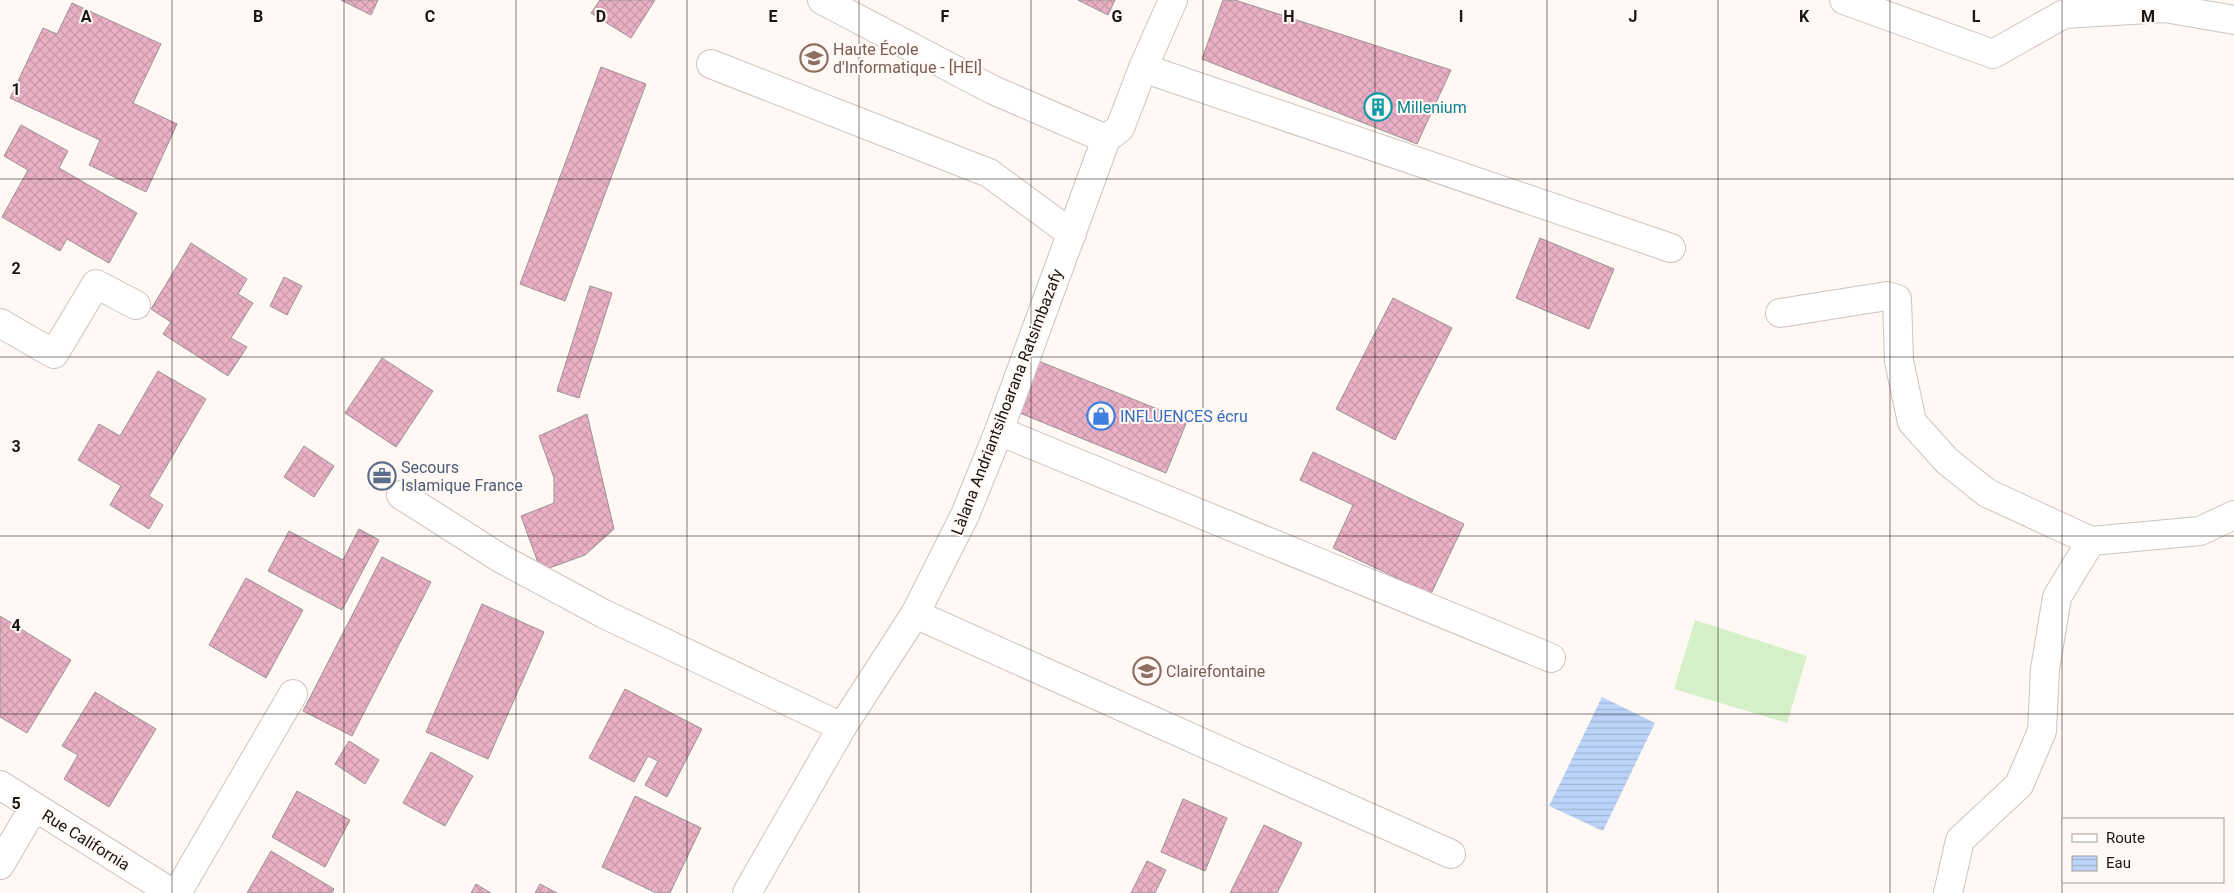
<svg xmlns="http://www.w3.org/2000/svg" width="2234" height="893" viewBox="0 0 2234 893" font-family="Roboto,sans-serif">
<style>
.pitch{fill:#d5f0c9}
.water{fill:url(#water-rules)}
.building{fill:url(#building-cross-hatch);stroke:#9c9396}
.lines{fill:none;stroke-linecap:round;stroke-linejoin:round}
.minor-casing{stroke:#ccc4bf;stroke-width:30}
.major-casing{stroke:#ccc4bf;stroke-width:30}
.minor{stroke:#fff;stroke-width:28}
.major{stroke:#fff;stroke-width:28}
.grid{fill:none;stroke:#191614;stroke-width:1;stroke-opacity:0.55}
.labels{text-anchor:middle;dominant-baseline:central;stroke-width:4;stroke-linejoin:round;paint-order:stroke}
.education-label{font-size:16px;fill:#785e54;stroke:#fff8f4;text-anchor:start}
.culture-label{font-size:16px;fill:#0d838f;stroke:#fff8f4;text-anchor:start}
.street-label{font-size:16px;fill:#191614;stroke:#fff8f4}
.shop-label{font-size:16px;fill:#366cbe;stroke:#fff8f4;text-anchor:start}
.service-label{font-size:16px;fill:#4e5e75;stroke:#fff8f4;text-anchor:start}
.grid-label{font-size:16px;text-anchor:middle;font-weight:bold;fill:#191614;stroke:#fff8f4;stroke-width:4;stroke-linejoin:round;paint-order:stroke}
</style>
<defs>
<pattern id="water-rules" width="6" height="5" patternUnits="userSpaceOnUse" patternTransform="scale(1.25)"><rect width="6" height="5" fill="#bcd4f9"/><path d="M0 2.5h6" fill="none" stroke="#a1b5d5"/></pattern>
<pattern id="building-cross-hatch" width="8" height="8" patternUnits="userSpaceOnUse" patternTransform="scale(1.25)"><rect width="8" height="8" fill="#eab0c6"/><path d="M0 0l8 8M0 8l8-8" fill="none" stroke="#c897a9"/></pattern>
</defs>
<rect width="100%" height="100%" fill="#fff8f4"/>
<!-- pitch -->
<path class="pitch" d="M1695,620l112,36 -20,67 -113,-34z"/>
<!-- water -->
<path class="water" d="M1602,697l53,26 -52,108 -54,-25z"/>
<!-- building -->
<path class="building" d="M341,0h37l-7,15z
M600,0h55l-24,38 -40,-25z
M1078,0h37l-7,15z
M1223,0h12l216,70 -34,74 -215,-85z
M72,3l89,41 -28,59 44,21 -31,68 -57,-27 11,-25 -90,-42 33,-70 14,6z
M601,67l45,17 -81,217 -45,-17z
M21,125l47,26 -9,17 78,45 -28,50 -42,-24 -7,12 -58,-34 26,-47 -24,-14z
M1540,238l74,31 -25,60 -73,-31z
M191,243l56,36 -9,15 15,9 -22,35 16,9 -19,29 -65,-42 8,-12 -20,-13z
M284,277l18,9 -15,29 -17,-9z
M590,286l22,7 -33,105 -22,-7z
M1393,298l59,30 -57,112 -59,-31z
M382,358l51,33 -37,56 -51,-34z
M1036,360l151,61 -21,52 -151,-62z
M158,371l48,28 -57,97 14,9 -14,24 -39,-24 11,-19 -43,-26 21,-36 21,12z
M587,414l27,115 -29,26 -44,16 -20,-55 33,-13v-25l-15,-42z
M304,446l30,20 -20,31 -30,-20z
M1313,452l151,72 -33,70 -98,-46 20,-43 -53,-25z
M359,529l20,11 -37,70 -74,-39 21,-40 54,29z
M382,557l49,25 -79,154 -49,-25z
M246,578l57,32 -37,68 -57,-33z
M482,604l62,28 -56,127 -62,-27z
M0,616l71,44 -44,73 -27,-16z
M625,689l77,40 -35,68 -22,-12 13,-24 -10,-5 -14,26 -45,-24z
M95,692l61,37 -47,78 -45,-28 14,-24 -16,-9z
M349,741l30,19 -14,24 -30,-20z
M431,752l42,24 -28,50 -42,-23z
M297,791l53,29 -25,47 -53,-30z
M635,796l66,32 -31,65h-14l-54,-26z
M1183,799l44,19 -22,53 -44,-19z
M1264,825l38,18 -25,50h-47z
M271,851l63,38 -2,4h-85z
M1147,861l19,9 -11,23h-24z
M476,884l15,9h-20z
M540,884l17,9h-22z"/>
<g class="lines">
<!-- minor casing -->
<g class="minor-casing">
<path id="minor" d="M822,0l171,90 113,49
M1844,0l149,54 71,-40 101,-6 69,12
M711,64l278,109 83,61
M1143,68l528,180
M1780,313l107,-17 10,3 2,62 13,61 35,39 40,32 104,48 109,-10 34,-16
M0,323l54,31 42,-70 40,21
M999,431l552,227
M401,495l99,63 104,56 238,113
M915,614l536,240
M0,785l172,108
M0,865l34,-58
M177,893l116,-199
M1948,893l12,-53 59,-55 23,-54 3,-62 12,-72 34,-56"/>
</g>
<!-- major casing -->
<g class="major-casing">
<path id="major" d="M747,893l95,-166 73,-113 50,-99 34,-84 107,-292 14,-11 23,-60 30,-68"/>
</g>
<!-- minor -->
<use href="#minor" class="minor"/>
<!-- major -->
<use href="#major" class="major"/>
</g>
<!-- grid -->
<path class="grid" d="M172,0v893M344,0v893M516,0v893M687,0v893M859,0v893M1031,0v893M1203,0v893M1375,0v893M1547,0v893M1718,0v893M1890,0v893M2062,0v893M0,179h2234M0,357h2234M0,536h2234M0,714h2234"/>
<!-- icons -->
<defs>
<g id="school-ring" transform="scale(1.4375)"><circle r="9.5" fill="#fff8f4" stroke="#8d6e63" stroke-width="1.5"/><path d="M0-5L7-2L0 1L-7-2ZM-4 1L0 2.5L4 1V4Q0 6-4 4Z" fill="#8d6e63"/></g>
<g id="building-ring" transform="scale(1.4375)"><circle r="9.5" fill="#fff8f4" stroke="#0f9aa8" stroke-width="1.5"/><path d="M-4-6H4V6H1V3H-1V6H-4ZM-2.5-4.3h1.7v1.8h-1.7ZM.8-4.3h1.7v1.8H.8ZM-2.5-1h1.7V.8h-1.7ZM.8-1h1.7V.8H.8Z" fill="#0f9aa8"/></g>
<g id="shop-ring" transform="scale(1.4375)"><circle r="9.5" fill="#fff8f4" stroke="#3f7fe0" stroke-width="1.5"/><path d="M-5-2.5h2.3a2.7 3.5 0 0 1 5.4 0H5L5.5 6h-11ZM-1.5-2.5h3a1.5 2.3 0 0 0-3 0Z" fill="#3f7fe0"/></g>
<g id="office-ring" transform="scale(1.4375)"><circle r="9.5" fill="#fff8f4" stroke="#5c6f8a" stroke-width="1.5"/><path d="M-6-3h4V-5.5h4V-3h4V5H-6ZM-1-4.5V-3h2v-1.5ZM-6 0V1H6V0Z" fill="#5c6f8a"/></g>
</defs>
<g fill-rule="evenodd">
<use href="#school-ring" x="814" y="58"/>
<use href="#building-ring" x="1378" y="107"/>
<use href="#shop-ring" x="1101" y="416"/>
<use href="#office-ring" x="382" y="476"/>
<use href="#school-ring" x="1147" y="671"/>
</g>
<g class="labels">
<!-- education labels -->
<g class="education-label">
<text x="833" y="49">Haute École<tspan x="833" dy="18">d'Informatique - [HEI]</tspan></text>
<text x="1166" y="671">Clairefontaine</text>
</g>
<!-- culture labels -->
<g class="culture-label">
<text x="1397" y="107">Millenium</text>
</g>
<!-- street labels -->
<g class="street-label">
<text transform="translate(1007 402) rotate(-69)">Làlana Andriantsihoarana Ratsimbazafy</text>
<text transform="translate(86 840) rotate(32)">Rue California</text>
</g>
<!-- shop labels -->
<g class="shop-label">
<text x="1120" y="416">INFLUENCES écru</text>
</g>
<!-- service labels -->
<g class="service-label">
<text x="401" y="467">Secours<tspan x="401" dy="18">Islamique France</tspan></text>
</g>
</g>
<g class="grid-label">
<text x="86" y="22">A</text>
<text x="258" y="22">B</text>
<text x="430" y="22">C</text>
<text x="601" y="22">D</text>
<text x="773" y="22">E</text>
<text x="945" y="22">F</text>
<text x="1117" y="22">G</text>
<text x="1289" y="22">H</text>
<text x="1461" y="22">I</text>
<text x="1633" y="22">J</text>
<text x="1804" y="22">K</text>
<text x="1976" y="22">L</text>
<text x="2148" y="22">M</text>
<text x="16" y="95">1</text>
<text x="16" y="274">2</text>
<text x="16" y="452">3</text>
<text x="16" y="631">4</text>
<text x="16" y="809">5</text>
</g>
<!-- legend -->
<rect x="2062" y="818" width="162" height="65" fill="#fff8f4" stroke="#a39e9a"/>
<rect x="2072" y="834" width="25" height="8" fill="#ffffff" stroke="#a39e9a"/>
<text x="2106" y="843" font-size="15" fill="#191614">Route</text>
<rect x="2072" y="856" width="25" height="15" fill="url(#water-rules)" stroke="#a39e9a"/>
<text x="2106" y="868" font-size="15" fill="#191614">Eau</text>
</svg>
